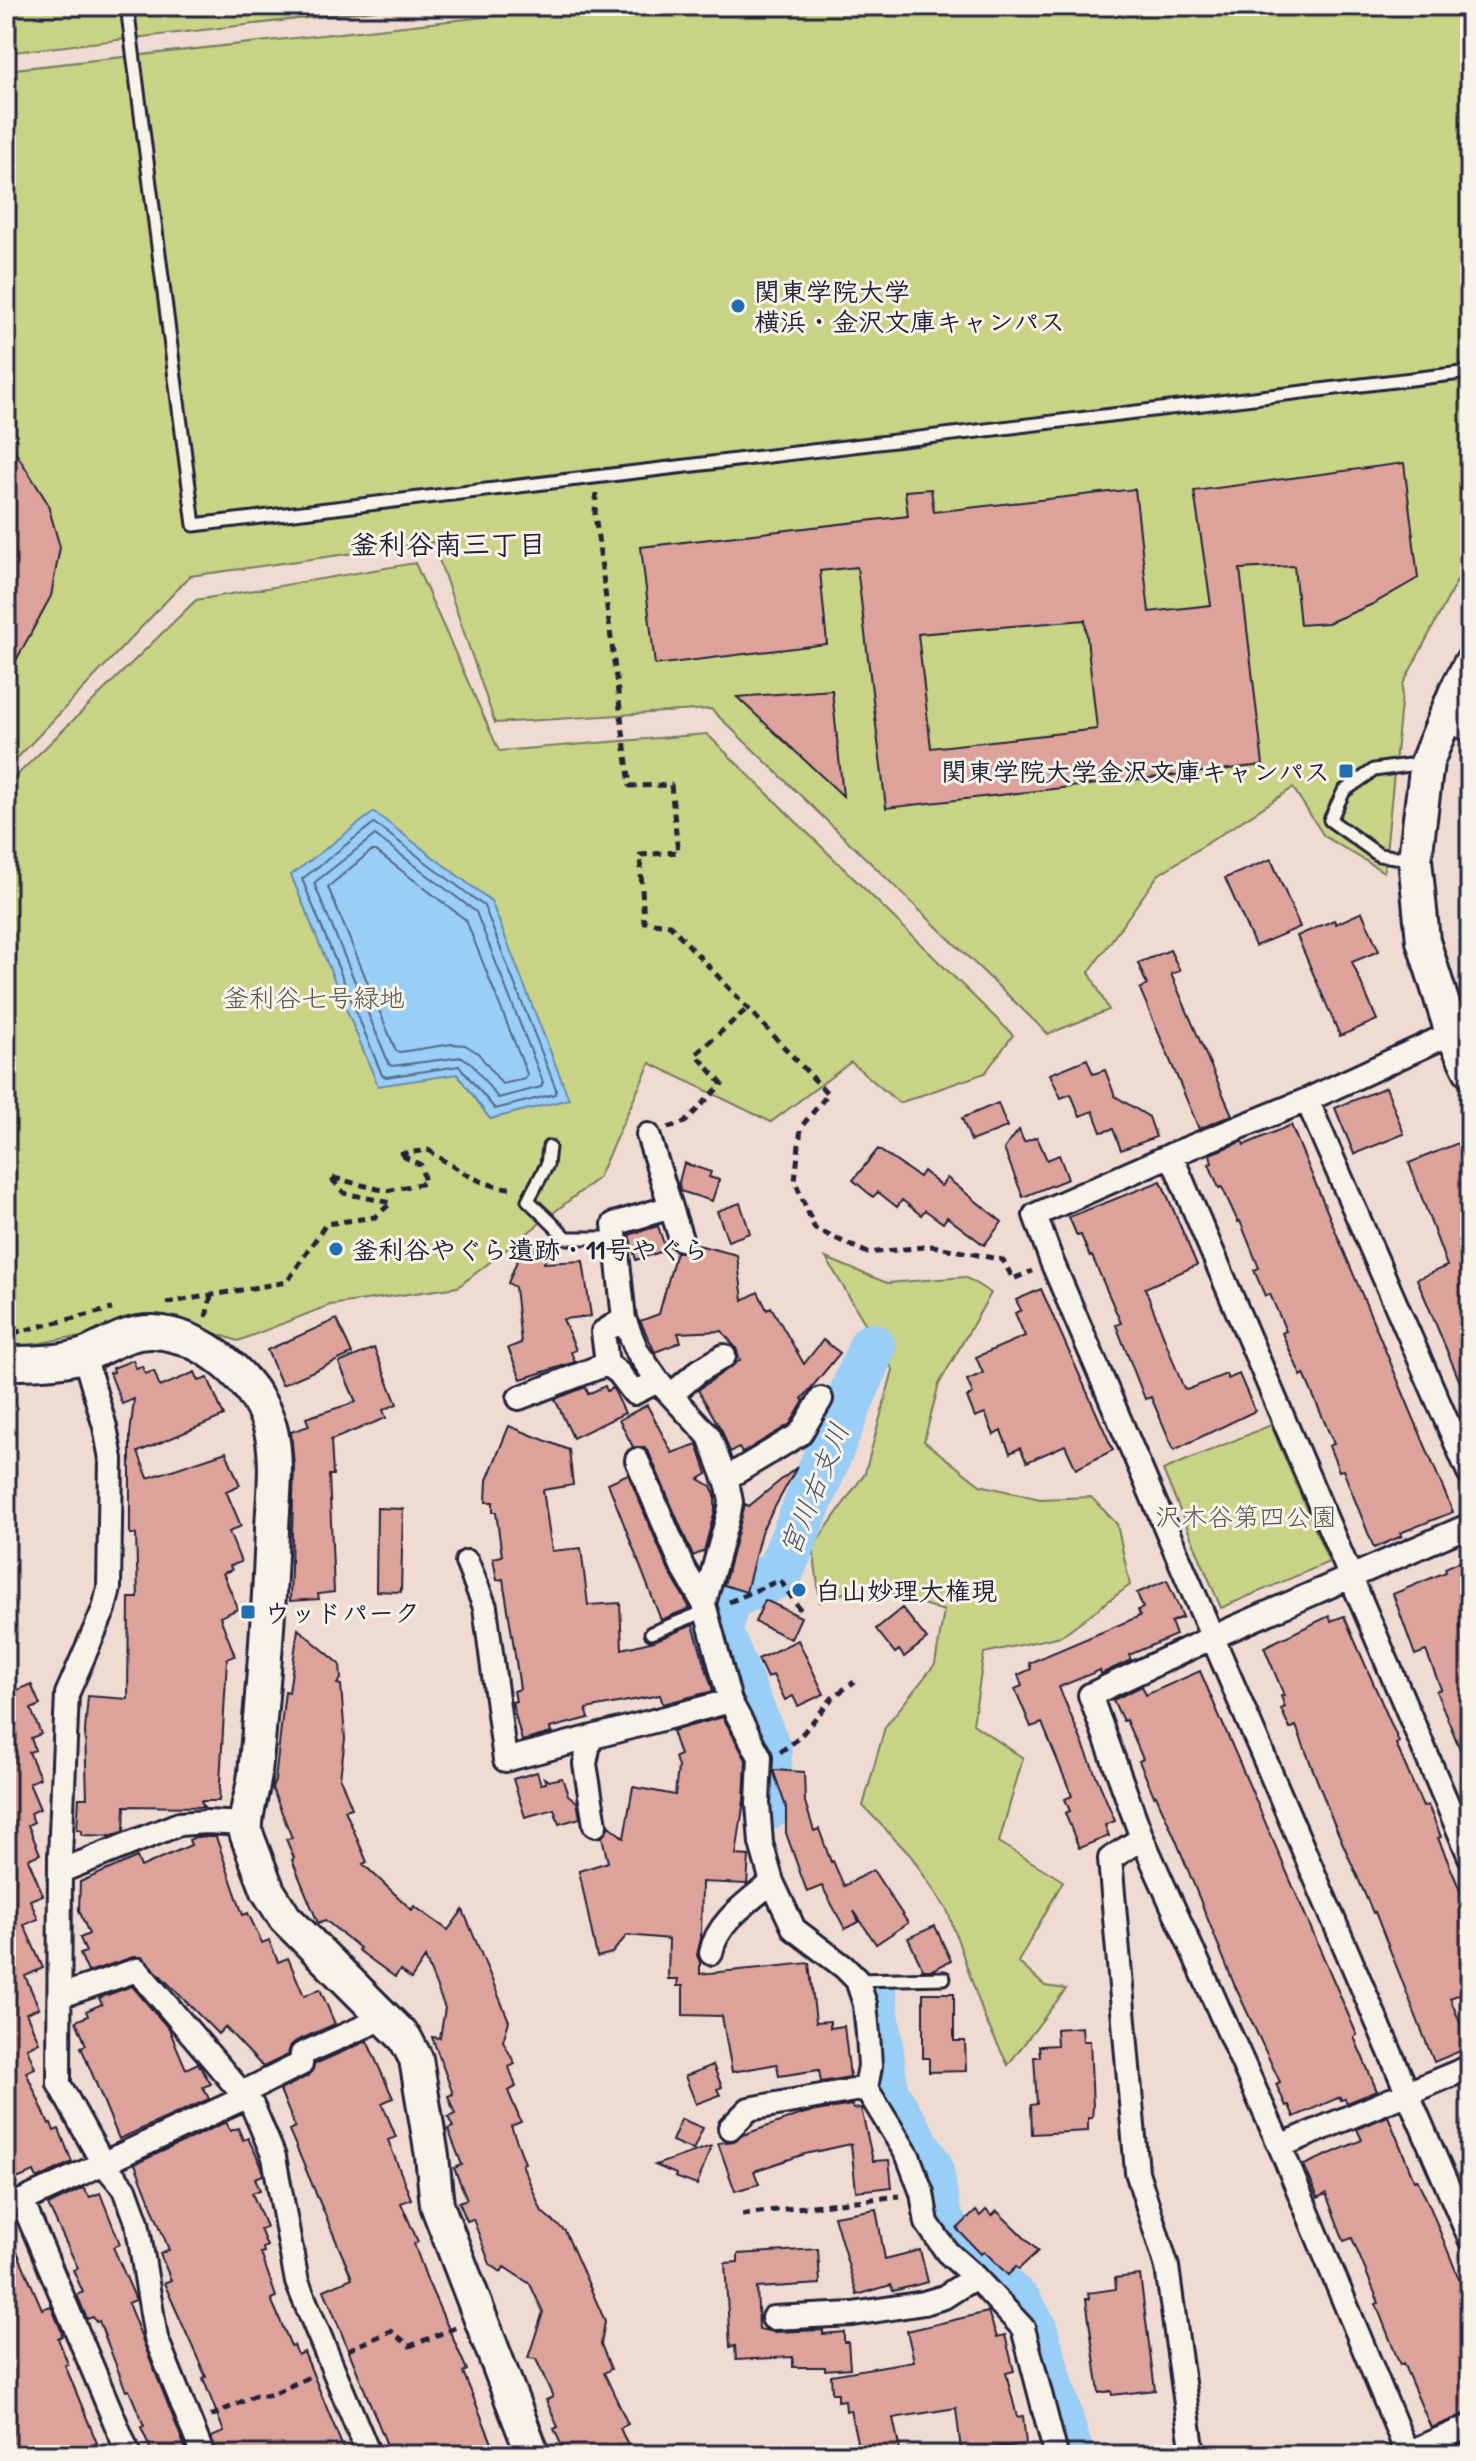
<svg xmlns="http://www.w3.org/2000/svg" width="1476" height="2461" viewBox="0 0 1476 2461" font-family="'Patrick Hand','Klee One',sans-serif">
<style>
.green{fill:#c8d386;stroke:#757a60;stroke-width:2}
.water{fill:#99cef7;stroke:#6989ac;stroke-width:2}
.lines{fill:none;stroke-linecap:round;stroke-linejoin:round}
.shore{stroke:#526786;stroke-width:2}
.river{stroke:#99cef7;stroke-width:48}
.building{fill:#dda39b;stroke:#22223b;stroke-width:2;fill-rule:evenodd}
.lane-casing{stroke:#22223b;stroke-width:17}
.street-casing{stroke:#22223b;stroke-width:28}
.secondary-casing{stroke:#22223b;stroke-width:38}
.path{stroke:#22223b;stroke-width:5;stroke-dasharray:8 6;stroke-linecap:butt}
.lane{stroke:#f7f3e8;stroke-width:11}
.street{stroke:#f7f3e8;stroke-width:22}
.secondary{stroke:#f7f3e8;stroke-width:32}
.poi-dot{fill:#1f6fb2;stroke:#f7f3e8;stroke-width:3}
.labels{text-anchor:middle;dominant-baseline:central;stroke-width:6;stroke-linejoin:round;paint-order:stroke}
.poi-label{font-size:26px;font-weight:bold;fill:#22223b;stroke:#f7f3e8;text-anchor:start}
.park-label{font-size:26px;fill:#545752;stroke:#f7f3e8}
.neighbourhood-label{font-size:28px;font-weight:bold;fill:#22223b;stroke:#f7f3e8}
.water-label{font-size:28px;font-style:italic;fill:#465673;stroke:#f7f3e8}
</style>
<rect width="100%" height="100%" fill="#efdbd1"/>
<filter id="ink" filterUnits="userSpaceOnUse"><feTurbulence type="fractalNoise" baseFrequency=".0125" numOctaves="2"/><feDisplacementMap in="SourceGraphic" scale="16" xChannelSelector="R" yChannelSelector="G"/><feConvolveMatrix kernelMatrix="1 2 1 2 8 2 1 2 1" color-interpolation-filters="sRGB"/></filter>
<g filter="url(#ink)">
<!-- green -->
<path class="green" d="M6,6h403l-403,47z
M585,6h885v550l-67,128 -19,188 -60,-36 -31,-48 -135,87 -69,97 20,38 -61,24 -337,-325 -216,14 -62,-181 -243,34 -184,194v-700z
M415,563l84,188 208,-17 306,301 -28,38 -86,30 -48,-41 -80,60 -121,-59 -52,115 -140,109 -128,18 -92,36 -47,-16 -93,12 -32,1 -60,12v-564l190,-186z
M826,1258l61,25 78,-6 26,16 -52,91 -15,57 56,44 60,14 51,-2 26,27 13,61 -69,51 -77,17 -11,71 50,34 -24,84 64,39 -45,81 27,24 21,3 -58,76 -23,-46 -37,-107 -37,-56 -48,-50 22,-79 50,-63 9,-53 -78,-26 -46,17 -7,-55 52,-74 28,-103z
M1271,1425l58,137 -108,46 -58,-138z"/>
<!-- water -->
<path class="water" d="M374,812l117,89 78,198 -79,20 -33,-45 -79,12 -87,-211z"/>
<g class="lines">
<!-- shore -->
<path class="shore" d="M374,823l110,83 72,183 -1,5 -60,15 -36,-43 -73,11 -4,-2 -80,-196z
M375,835l101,77 67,170 -2,5 -43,11 -27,-35 -9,-6 -70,9 -3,-2 -75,-181z
M371,851h5l90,69 61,154 -2,5 -23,5 -24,-31 -13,-8 -13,-1 -52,8 -4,-1 -68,-164z"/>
<!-- river -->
<path class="river" d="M767,1807l1,-56 -50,-120 9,-34 52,-23 93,-227
M873,1996l12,98 44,73 8,48 16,29 66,60 14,24 37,127"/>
</g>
<!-- building -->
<path class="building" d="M6,437l41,65 13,45 -9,49 -45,83v-123l3,-6 -3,-9z
M1404,463l14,115 -45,26 -45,19 -28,2 -6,-59 -54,3 23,196 -377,43 -29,-241 -37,4 7,73 -172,21 -14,-118 267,-31 -3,-25 26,-2 3,23 201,-23 14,123 62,-7 -17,-114zM1085,620l12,109 -166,19 -13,-114z
M832,690l11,106 -106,-99z
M1271,859l29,68 -45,19 -30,-68z
M1362,912l17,39 -27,11 25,58 -37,16 -43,-100 37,-16 2,4z
M1170,950l10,21 -9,3 61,141 -33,14 -59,-140 7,-4 -9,-22z
M1087,1059l6,15 12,-4 10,26 34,21 7,20 -35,13 -8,-21 -12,3 -8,-21 -13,5 -9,-22 -10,4 -11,-24z
M1386,1087l18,47 -50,20 -19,-46z
M998,1103l9,24 -36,14 -9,-23z
M1291,1125l162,387 -53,21 2,3 -28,12 -31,-78 -4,1 -10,-25 5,-2 -30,-70 -3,2 -19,-43 4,-2 -16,-37 -5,2 -11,-26 5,-2 -19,-47 -2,1 -16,-35 -3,1 -10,-24 3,-1 -2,-9 33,-13 1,4z
M1019,1130l5,12 13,-5 10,23 12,-5 9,24 -45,18 -19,-48z
M1458,1143l12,30v233l-53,-127 30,-13 -38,-103z
M878,1149l41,28 4,-6 18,15 6,-8 55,44 -18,23 -37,-28 -4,6 -18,-13 -4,5 -19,-15 -5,7 -19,-15 -5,5 -20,-17z
M684,1163l27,9 -2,5 10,3 -7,21 -32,-10 -1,-9z
M1161,1181l36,84 -52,23 39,101 3,1 39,-16 2,5 11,-5 16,37 -81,39 -23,-53 -6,2 -29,-74 5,-2 -29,-67 -2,1 -9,-22 -4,1 -8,-19z
M740,1203l10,30 -22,8 -11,-30z
M658,1226l8,24 -30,10 -7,-25z
M525,1241l24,10 -5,12 39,-2 8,55 -28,3 13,31 -5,2 4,10 -54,17 -13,-31 13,-5 -6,-56 -7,-4z
M694,1244l43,11 6,45 15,-8 9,18 4,-3 33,57 19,-24 17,13 -38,46 2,2 -14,23 -48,29 -3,-5 -9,4 -8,-21 -24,-41 42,-30 -4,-12 -14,-17 -44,2 3,9 -26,10 -15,-31 19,-7 17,-62h10z
M1041,1289l72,161 -37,19 -11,-24 -38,17 -7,-14 -10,5 -9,-22 -7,4 -9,-22 -10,4 -8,-20 6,-3 -6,-14 16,-7 -7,-16 49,-21 -10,-23 6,-3 -5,-10z
M337,1319l15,35 -70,31 -15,-35z
M374,1348l23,56 -14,6 3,8 -55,22 2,35h-4l5,117 -16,2 1,5 -29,2 4,-136 -3,-33 18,-6 -3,-8 50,-16 -17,-39z
M133,1360l3,8 6,-2 3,8 9,-3 6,16 35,-15 4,9 9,-3 16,38 -86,36 10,26 78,-26 14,33 -14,6 15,35 -12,6 12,30 -11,4 2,4 -9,3 15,36 -18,8 15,39 -8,3 -8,142h-18l3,6 -79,-1 -1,25 -12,5 -30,-1v-5l-5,-1 2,-31h8l-2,-67 3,-35 40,3 1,-101h9l-2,-64h-6v-99l4,-36 -12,5 -12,-31 4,-1 -1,-4z
M605,1386l2,5 6,-3 12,25 -52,25 -18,-39 31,-12 2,7z
M647,1405l25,48 25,-9 10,30 -8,5 12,7 4,9v15l-11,41 -11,5 -43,-101 -5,-7 -12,-1 -14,-27z
M509,1426l60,24 4,35 -30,5 9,61 29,-3 7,57 32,-2 2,46 32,-8 39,-16 20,66 -50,13 -3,-9 -74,14 3,9 -39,10 1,5 -29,8 -10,-39 4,-1 -2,-10 6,-2 -7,-48 -10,-62 -6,1 -4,-22 9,-2 -6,-44h-3v-10h-7l1,-22z
M797,1467l-36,65 -15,60 -22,-7 21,-81 4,2z
M628,1474l41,97 21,37 -29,12 -53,-137z
M377,1508l26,1 -2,83 -25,-1z
M1470,1557v214h-1l-33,-80 5,-2 -15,-38 -11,4 -22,-61 53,-22 -1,-4z
M1167,1580l16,37 -12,5 5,13 -47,20 2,5 -30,14 -1,-4 -41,17 56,134 -10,4 4,11 -30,12 -14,-35 5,-2 -5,-12 7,-3 -30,-73 -11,4 -16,-38 7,-3 -4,-11 13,-6 -2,-6 111,-47 -2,-6 5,-2 -6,-15z
M765,1600l36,17 -10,22 -36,-17z
M902,1608l25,31 -23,18 -5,-7 -4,3 -19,-24z
M1329,1616l2,5 13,-5 55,126 -3,2 27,63 5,-2 13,32 -3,1 32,76v76l-20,8 20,49 -36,15 -59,-150 -2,1 -40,-92 -37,-95 -6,3 -9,-20 4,-2 -4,-11 3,-1 -20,-48z
M298,1629l42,35 1,15 -4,5 4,1 4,54 -5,39 12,30 -7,2 22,52 -4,2 49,46 2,-4 34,24 15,-20 46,111 -6,20 12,23 -6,3 7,20 -8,4 13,31 -10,4 14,37 -3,1 20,48 23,19 40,90 -4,23 10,25 -7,4 24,51 -8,4 12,27h-66l-12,-26 4,-2 -12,-27 7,-3 -17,-38 -8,-1 15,-46 -13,-28 -26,-17 -3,5 -11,-8 -17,-45 -6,2 -8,-19 8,-3 -13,-31 8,-3 -14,-36 5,-2 -5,-10 7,-3 -7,-18 5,-2 -21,-57 8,1 5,-30 -20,-50 -14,21 -11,-9 -5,7 -37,-27 2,-2 -35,-28 -7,3 -26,-63 2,-2 -8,-19 6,-1 -20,-50 3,-7 10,-90 4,1z
M798,1640l26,54 -26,12 -5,-10 -8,4 -12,-25 -6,3 -9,-19z
M1200,1671l157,364 -3,2 23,54 -30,12 -2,-4 -4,1 -1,-3 -46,20 -5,-12 -3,1 -10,-22 4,-2 -46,-98 -59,-146 -19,-43 -2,1 -15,-35 4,-2 -17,-39 -3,1 -10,-21 29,-14 4,9z
M31,1684l9,21 -9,4 10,25 -10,4 4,12 -6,2 11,26 -11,5 11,26 -10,4 4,9 -6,3 12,29 -12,5 15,36 -13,5 8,19 -14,6 19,43 -18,8 14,32 -13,5 13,29 -12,6 8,20 -9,4 23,52 2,-1 3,8 5,-2 13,33 -35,17 -3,-7 -28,11v-481l7,-3 -3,-6z
M723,1717l23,43 -2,40 -8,55 13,1 -2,28 -45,-2 -1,57 -4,16 3,7v12l109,-11 7,59 14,-1v7l14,-2 6,51 -29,5 -2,-12 -40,6 -2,-12 -45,8 -10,-56 -39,-1v-29h-6l1,-7h-10l1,-40 -42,-4 -15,18 -15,4 -18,-86 29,-9 -6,-25 7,-11 15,12 9,-51 42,8 3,-28 -3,-10 5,-2 -8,-24z
M773,1770l31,2 1,30 9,29 5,-2 12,33 2,-1 11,25 29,-16 35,53 -32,21 -22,-33 5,11 -14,7 -23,-43 -15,6 -21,-59v-26z
M537,1772l4,12 5,-1 -2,-5 5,3 13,-3 6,17 9,7 3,16 -21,6 -5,-15 -29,8 -12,-38z
M195,1837h21l27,78 5,-2 14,30 7,-3 9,22 10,-4 16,38 16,-7 15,35 -39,17 -6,5 -2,9 -25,12 -38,-40 -7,7 -76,-77h-9l-45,15 -8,-18 6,-2 -6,-14 9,-4 -10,-24 1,-28 57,-25 4,10 50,-22 -2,-5z
M935,1926l16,35 -19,9h-9l-15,-32z
M132,1986l37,43 17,40 12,-6 13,21 -8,3 6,12 -90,40 -38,-92 5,-2 -10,-24 12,-5 -2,-5 16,-7 -3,-6z
M923,1993h31v48h11l1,30 -37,1v-14h-6z
M1082,2027l1,14h7l3,66 -1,11h-4v13l-56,3 -1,-29 6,-1 -3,-47h6l-1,-11 18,-1 -1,-16z
M367,2041l26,57 -11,5 14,34 -8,3 23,59 -10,4 17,39 -4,2 14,38 39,88 -4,2 29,71 -12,5 3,7h-92l-67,-165 28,-12 -63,-148 6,-3 -15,-37 28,-14 7,-12z
M713,2065l9,22 -5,2 3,6 -24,9 -11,-28z
M852,2105l1,4 8,-1 12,53 16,-1 3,27 -36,4 -5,-47 -46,10 -51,17 5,13 -24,7 -17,-48 16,-2 9,-6 62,-22z
M1388,2116l26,64 3,-1 13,28 40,99v106l-39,16 -28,-65 -3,2 -24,-61 3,-1 -27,-65 -8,3 -18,-47 -8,4 -14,-33 58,-25 -5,-11z
M681,2119l22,9 -10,22 -21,-9z
M226,2122l4,9 8,-3 5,12 5,-2 14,29 1,8 -8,3 5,12 -8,3 14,34 -6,2 7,17 -4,2 1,4 -3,1 15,44 -5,2 20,47 3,-1 4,10 6,-3 42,103h-129l-6,-18 13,-5 -21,-54 3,-1 -42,-94 7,-3 -11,-26 9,-4 -34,-86z
M711,2146l-14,39 -22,-8 1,-3 -21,-9z
M83,2188l7,9 10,-4 20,51 -7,3 23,53 -8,3 60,152h-35l-12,-28 3,-1 -15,-36 -3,1 -27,-70 -3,1 -3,-5 -6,2 -10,-24 6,-3 -10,-22 5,-2 -30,-63z
M876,2209l9,50 35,-9 8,32 -35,9 -2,-6 -34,10 -23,-79z
M986,2210l6,6 5,-5 41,40 -19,18 -3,-2 -8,8 -24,-24 -3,3 -24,-25 19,-18 4,5z
M6,2226l36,83 9,-3 10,24 1,6 -4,2 10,26 -3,1 32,78 -2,1 4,11h-93z
M818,2249l2,35 -63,4 2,41 15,3 49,-2v4l21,-2v10h4l2,26 -25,2v-3h-32v-10l-57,3 -1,-14 -5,1 -5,-84 13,-1v-8z
M1140,2275l15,115 -43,5 -1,-4 -12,2 -13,-94h3l-1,-6 28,-4 -1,-11z
M988,2312l9,25 8,-2 9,36 -8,2 11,44 6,-1 3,28 -65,7 -5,-43 -63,10 8,37h-41l-10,-45 -4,1 -1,-11 -7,1v-8h-6l-1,-18 83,-14 -7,-30z
M1470,2441v14h-28l-1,-1z"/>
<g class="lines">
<!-- lane casing -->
<g class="lane-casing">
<path id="lane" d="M127,6l67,519 1276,-153
M1411,859l-32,-4 -49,-35 14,-29 30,-21 49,-7
M549,1147l-2,18 -19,35 39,38h47
M651,1633l55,-22
M857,1980l87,-2"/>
</g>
<!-- street casing -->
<g class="street-casing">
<path id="street" d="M1444,719l26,11
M1452,1033l-145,67 -136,55 -136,60 17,47 418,977
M1307,1100l163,375
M648,1135l33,104
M1171,1155l299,702
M671,1207l-57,17 10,95 13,32 21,30 51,55 19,50 3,16 -2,11 -25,91 26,97 30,56 -2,46 3,40 11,39 22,47 50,38 13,13 8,24 3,30 2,32 -4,22 42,68 14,37 5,30 20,29 28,25 48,51 33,127
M84,1355l21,72 6,32 -2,129 -5,21 -37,85 -7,163 -1,227 43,78 23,27 12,33 19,116 47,117
M607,1364l-4,-32 21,-13
M671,1395l28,-24 25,-15
M519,1398l88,-34 12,9 15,20 24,-12
M637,1460l45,106 22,38
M725,1479l75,-45 21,-35
M467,1562l18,45 20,153 225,-59
M590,1738l-5,26 10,61
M1142,1838l-32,21 27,313 30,95 26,188
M61,1871l118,-47 27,-2 39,2
M711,1953c6,-31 37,-51 61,-71
M60,1996l77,-26 115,135 7,16 15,36 23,125 72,173
M730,2128l19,-19 117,-21
M1280,2146l190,-79
M773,2318l80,-4 71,-11 20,-6 31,-20
M1407,2453l63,-27
M129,2455l-107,-254 222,-103 6,-9 51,-25 1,-10 82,-36
M1408,2455l-128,-309 -138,-308 -52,-143 123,-58 257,-112"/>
</g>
<!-- secondary casing -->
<g class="secondary-casing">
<path id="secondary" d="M1470,664l-14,27 -29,71 -12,97 8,82 29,92 18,37
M6,1364c25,-2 55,-1 79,-9 23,-9 42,-24 68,-23 52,3 102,47 117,95 9,32 3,71 2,103 -3,82 -9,162 -17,243 -2,21 -11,40 -9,60l22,58 17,27 120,120 11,21 16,97 5,49 96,250"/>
</g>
<!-- path -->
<path class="path" d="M596,493l-1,21 35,272 41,-1 7,67 -38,3 4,67 26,3 158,169 -27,33 -6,54 20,48 53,24 65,-7 70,14 10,19 19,-8
M668,1128l17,-6 37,-38 -26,-30 52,-46
M166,1303l121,-21 39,-58 49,-7 16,-14 -47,-10 -14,-16 56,14 39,-8 -4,-18 -23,-11 30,-4c27,18 55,39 88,38
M206,1317l5,-21
M13,1333l99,-24
M729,1602l51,-22 21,31
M780,1752l18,-13 35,-42 21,-15
M742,2214l158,-18
M348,2350l43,-19 19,15 47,-19
M211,2416l45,-21h14l42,-19"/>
<!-- lane -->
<use href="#lane" class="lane"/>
<!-- street -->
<use href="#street" class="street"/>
<!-- secondary -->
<use href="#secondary" class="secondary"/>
</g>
</g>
<!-- markers -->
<g class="poi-dot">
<circle cx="738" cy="306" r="8"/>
<rect x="1338" y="763" width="16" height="16" rx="4"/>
<circle cx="336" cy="1249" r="8"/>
<circle cx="799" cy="1590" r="8"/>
<rect x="240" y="1604" width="16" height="16" rx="4"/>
</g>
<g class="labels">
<!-- poi labels -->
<g class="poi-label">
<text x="754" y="291">関東学院大学<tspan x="754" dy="30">横浜・金沢文庫キャンパス</tspan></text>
<text x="1330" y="771" text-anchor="end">関東学院大学金沢文庫キャンパス</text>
<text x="352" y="1249">釜利谷やぐら遺跡・11号やぐら</text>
<text x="815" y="1590">白山妙理大権現</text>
<text x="264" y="1612">ウッドパーク</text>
</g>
<!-- park labels -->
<g class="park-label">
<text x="314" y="997">釜利谷七号緑地</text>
<text x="1246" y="1516">沢木谷第四公園</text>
</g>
<!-- neighbourhood labels -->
<g class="neighbourhood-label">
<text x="448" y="544">釜利谷南三丁目</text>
</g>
<!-- water labels -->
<g class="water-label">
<text transform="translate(814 1489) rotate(-68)">宮川右支川</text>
</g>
</g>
<!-- margin -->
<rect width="1476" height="2461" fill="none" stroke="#f7f3e8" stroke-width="32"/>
<rect x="16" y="16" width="1444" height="2429" fill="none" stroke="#22223b" stroke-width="3" filter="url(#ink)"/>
</svg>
